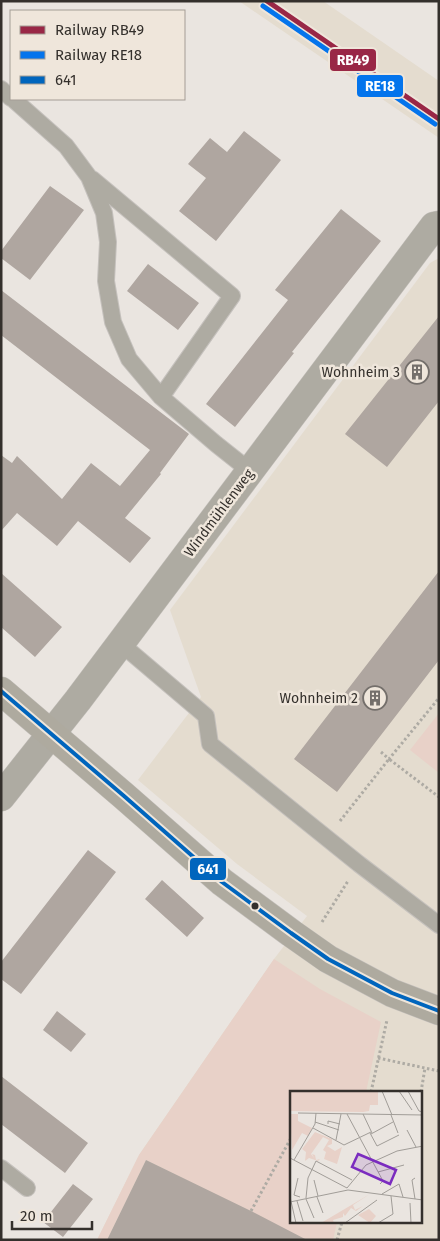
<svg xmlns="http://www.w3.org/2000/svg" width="440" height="1241" viewBox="0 0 440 1241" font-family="'Fira Sans',sans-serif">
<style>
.built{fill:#e4dccf;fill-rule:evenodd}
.green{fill:#e8d1c8}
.building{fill:#afa6a0}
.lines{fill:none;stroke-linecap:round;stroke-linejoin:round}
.service-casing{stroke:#c5c1bd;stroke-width:18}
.minor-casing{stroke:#c5c1bd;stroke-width:29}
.secondary-casing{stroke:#c5c1bd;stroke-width:29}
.path{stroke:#aeaba4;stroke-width:3;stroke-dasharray:2.5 2.5;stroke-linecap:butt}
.service{stroke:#aeaba2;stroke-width:16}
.minor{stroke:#aeaba2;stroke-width:28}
.secondary{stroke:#aeaa9f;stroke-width:28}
.bus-1-casing{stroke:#efe6db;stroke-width:8}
.bus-1{stroke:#0065bd;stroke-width:4}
.rail-1-casing{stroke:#efe6db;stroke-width:9}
.rail-2-casing{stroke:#efe6db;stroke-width:9}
.rail-1{stroke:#992746;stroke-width:5}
.rail-2{stroke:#0474ec;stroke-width:5}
.bus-dot{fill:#34302c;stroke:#efe6db;stroke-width:2}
.labels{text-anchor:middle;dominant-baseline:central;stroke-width:5;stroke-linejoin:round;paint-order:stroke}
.poi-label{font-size:14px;fill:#34302c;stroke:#efe6db;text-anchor:end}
.street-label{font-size:14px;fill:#34302c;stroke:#efe6db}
.inset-road{fill:none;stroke:#a19d98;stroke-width:1}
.view{fill:#7b2cbf;fill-opacity:0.15;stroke:#7b2cbf;stroke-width:2.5}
.inset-edge{fill:none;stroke:#34302c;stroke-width:2.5}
.line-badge{stroke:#efe6db;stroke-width:2}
.badge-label{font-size:14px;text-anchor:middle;font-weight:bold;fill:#fff}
</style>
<rect width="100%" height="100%" fill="#eae5e0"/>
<!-- built -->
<path class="built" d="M239,1h84l116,80v57z
M439,258v982h-342l42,-85 135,-196 33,-43 -70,-52 -99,-84 63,-83 -31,-87 260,-347zM291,1092h130v130h-130z"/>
<!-- green -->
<path class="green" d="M439,713v60l-29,-23z
M274,959l46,30 61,33 -15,70h-75v130h46l-4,18h-45l3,-8 -145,-72 -39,80h-10l42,-85z"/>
<!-- building -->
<path class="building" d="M244,131l37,29 -65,81 -37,-30 27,-33 -18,-14 22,-26 17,14z
M50,186l34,24 -54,70 -29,-22v-7z
M341,209l40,32 -89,111 2,1 -59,74 -29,-23 82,-104 -13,-10z
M148,264l51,39 -21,27 -51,-39z
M1,290l188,144 -29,39 1,1 -36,44 26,20 -21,25 -52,-42 -21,25 -40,-33 -16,18v-76l11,8 5,-7 45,43 29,-36 29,23 30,-36 -149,-115z
M439,316v85l-52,66 -42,-33z
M439,571v89l-102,132 -43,-33z
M1,573l61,54 -27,30 -34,-30z
M88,850l28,22 -95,122 -20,-15v-17z
M162,880l42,38 -17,19 -42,-38z
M57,1011l29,23 -15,18 -28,-22z
M1,1076l87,67 -23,30 -64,-49z
M146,1160l105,51 56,29h-200z
M73,1184l20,15 -30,38 -20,-15z"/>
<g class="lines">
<!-- service casing -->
<g class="service-casing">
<path id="service" d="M1,89l10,9
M13,99l53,47 23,31 15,36 4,29 -2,39 7,41 16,37 32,38 55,47 34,27
M92,179l140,117 -71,101
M120,643l86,73 4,28 149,120 80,61
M1,1168l26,20"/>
</g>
<!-- minor casing -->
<g class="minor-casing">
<path id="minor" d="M1,797l77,-97 356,-474 5,-1"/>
</g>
<!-- secondary casing -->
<g class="secondary-casing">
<path id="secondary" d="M1,691l123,105 98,86 69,51 37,26 64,34 47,18"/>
</g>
<!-- path -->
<path class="path" d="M381,752l8,7 50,-61
M340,821l49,-62 50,38
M322,922l26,-41
M378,1058l61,13
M371,1092l16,-72
M421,1092l4,-24
M251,1211l40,-73
M337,1240l5,-18"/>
<!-- service -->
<use href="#service" class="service"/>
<!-- minor -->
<use href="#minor" class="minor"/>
<!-- secondary -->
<use href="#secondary" class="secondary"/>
<!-- bus-1 casing -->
<g class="bus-1-casing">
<path id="bus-1" d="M1,691l123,105 98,86 69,51 37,26 64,34 47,18"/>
</g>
<!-- bus-1 -->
<use href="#bus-1" class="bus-1"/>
<!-- rail-1 casing -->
<g class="rail-1-casing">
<path id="rail-1" d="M267,1l172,118"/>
</g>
<!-- rail-2 casing -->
<g class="rail-2-casing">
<path id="rail-2" d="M263,6l172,118"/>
</g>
<!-- rail-1 -->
<use href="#rail-1" class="rail-1"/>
<!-- rail-2 -->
<use href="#rail-2" class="rail-2"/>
</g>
<!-- icons -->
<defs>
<g id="building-ring" transform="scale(1.25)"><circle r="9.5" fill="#efe6db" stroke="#746f6b" stroke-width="1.5"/><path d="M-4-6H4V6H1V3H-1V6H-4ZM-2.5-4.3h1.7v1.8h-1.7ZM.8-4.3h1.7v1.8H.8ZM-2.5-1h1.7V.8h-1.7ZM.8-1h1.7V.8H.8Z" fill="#746f6b"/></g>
</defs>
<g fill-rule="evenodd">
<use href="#building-ring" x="417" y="372"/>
<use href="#building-ring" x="375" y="698"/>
</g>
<!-- markers -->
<circle class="bus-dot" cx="255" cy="906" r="4.5"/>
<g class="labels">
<!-- poi labels -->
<g class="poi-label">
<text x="400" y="372">Wohnheim 3</text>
<text x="358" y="698">Wohnheim 2</text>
</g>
<!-- street labels -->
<g class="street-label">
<text transform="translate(219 513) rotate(-53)">Windmühlenweg</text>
</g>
</g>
<!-- overview -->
<g transform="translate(290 1091)">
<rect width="132" height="132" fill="#eae5e0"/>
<path d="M0,0h88v14h-8l-1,6 -6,1 -73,-1zM0,23h8v7l14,7 -4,8 -6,-3 -10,17zM25,41l17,7v5l-5,2 8,5 7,-4 -5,17 -13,-5 2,-7 -3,-2 6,-10 -6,-3 -12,17 3,4 -2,-4 3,1 1,5 4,-1 -2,2 -9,-3 -4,3 1,-9 -4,-3zM80,103l-17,11 2,5 8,-4 -7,5 -5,-3 -6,8 -2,-3v4l-10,3 1,3h-13zM79,118l7,7 -6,7 -12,-8z" fill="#e8d1c8"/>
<path class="inset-road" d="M92,0l10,24M109,0l13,19M118,0l11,20 4,1M8,22l125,2M57,23l36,67 -3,3M73,23l9,19M101,24l7,18M25,31l24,8M38,33v-3l12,3M23,37l31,17 27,-13M117,39l9,17M80,42l7,13 22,-11M81,43l22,-12M46,49l5,-26M0,67l57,30 19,-23 31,-14 26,-5M4,69l21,-36 1,-11M88,81l26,-7M8,87l-4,17 6,2M24,89l4,16M92,103l17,-10 4,13M0,106l6,26M27,106l6,16M16,107l2,-20 8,-17 36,19M16,108l8,19M125,108l-3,-19 3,-2M7,110l6,20M0,111l58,-12 75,10M120,112l1,20M55,132l32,-23M88,132l15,-9 -2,-18"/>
<path class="view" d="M68,63l38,16 -6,14 -38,-17z"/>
<rect width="132" height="132" class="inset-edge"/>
</g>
<g class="line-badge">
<rect x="329" y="48" width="48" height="24" rx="5" fill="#992746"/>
<rect x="356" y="74" width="48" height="24" rx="5" fill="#0474ec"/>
<rect x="189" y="857" width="38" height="24" rx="5" fill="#0065bd"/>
</g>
<g class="badge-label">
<text x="353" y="65">RB49</text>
<text x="380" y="91">RE18</text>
<text x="208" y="874">641</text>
</g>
<!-- border -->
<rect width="440" height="1241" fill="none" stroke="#34302c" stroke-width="5"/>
<!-- legend -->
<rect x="10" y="10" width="175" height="90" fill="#efe6db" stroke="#a49d95"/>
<rect x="20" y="26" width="25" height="8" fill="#992746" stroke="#a49d95"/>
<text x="55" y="35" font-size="15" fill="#34302c">Railway RB49</text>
<rect x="20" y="51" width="25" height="8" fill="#0474ec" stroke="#a49d95"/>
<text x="55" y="60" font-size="15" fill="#34302c">Railway RE18</text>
<rect x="20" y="76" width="25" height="8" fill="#0065bd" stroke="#a49d95"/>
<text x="55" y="85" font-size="15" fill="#34302c">641</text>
<!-- scale -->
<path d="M12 1221v8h80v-8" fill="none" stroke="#34302c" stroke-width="2.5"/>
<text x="20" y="1221" font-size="15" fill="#34302c" stroke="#efe6db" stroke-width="4" paint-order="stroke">20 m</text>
</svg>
